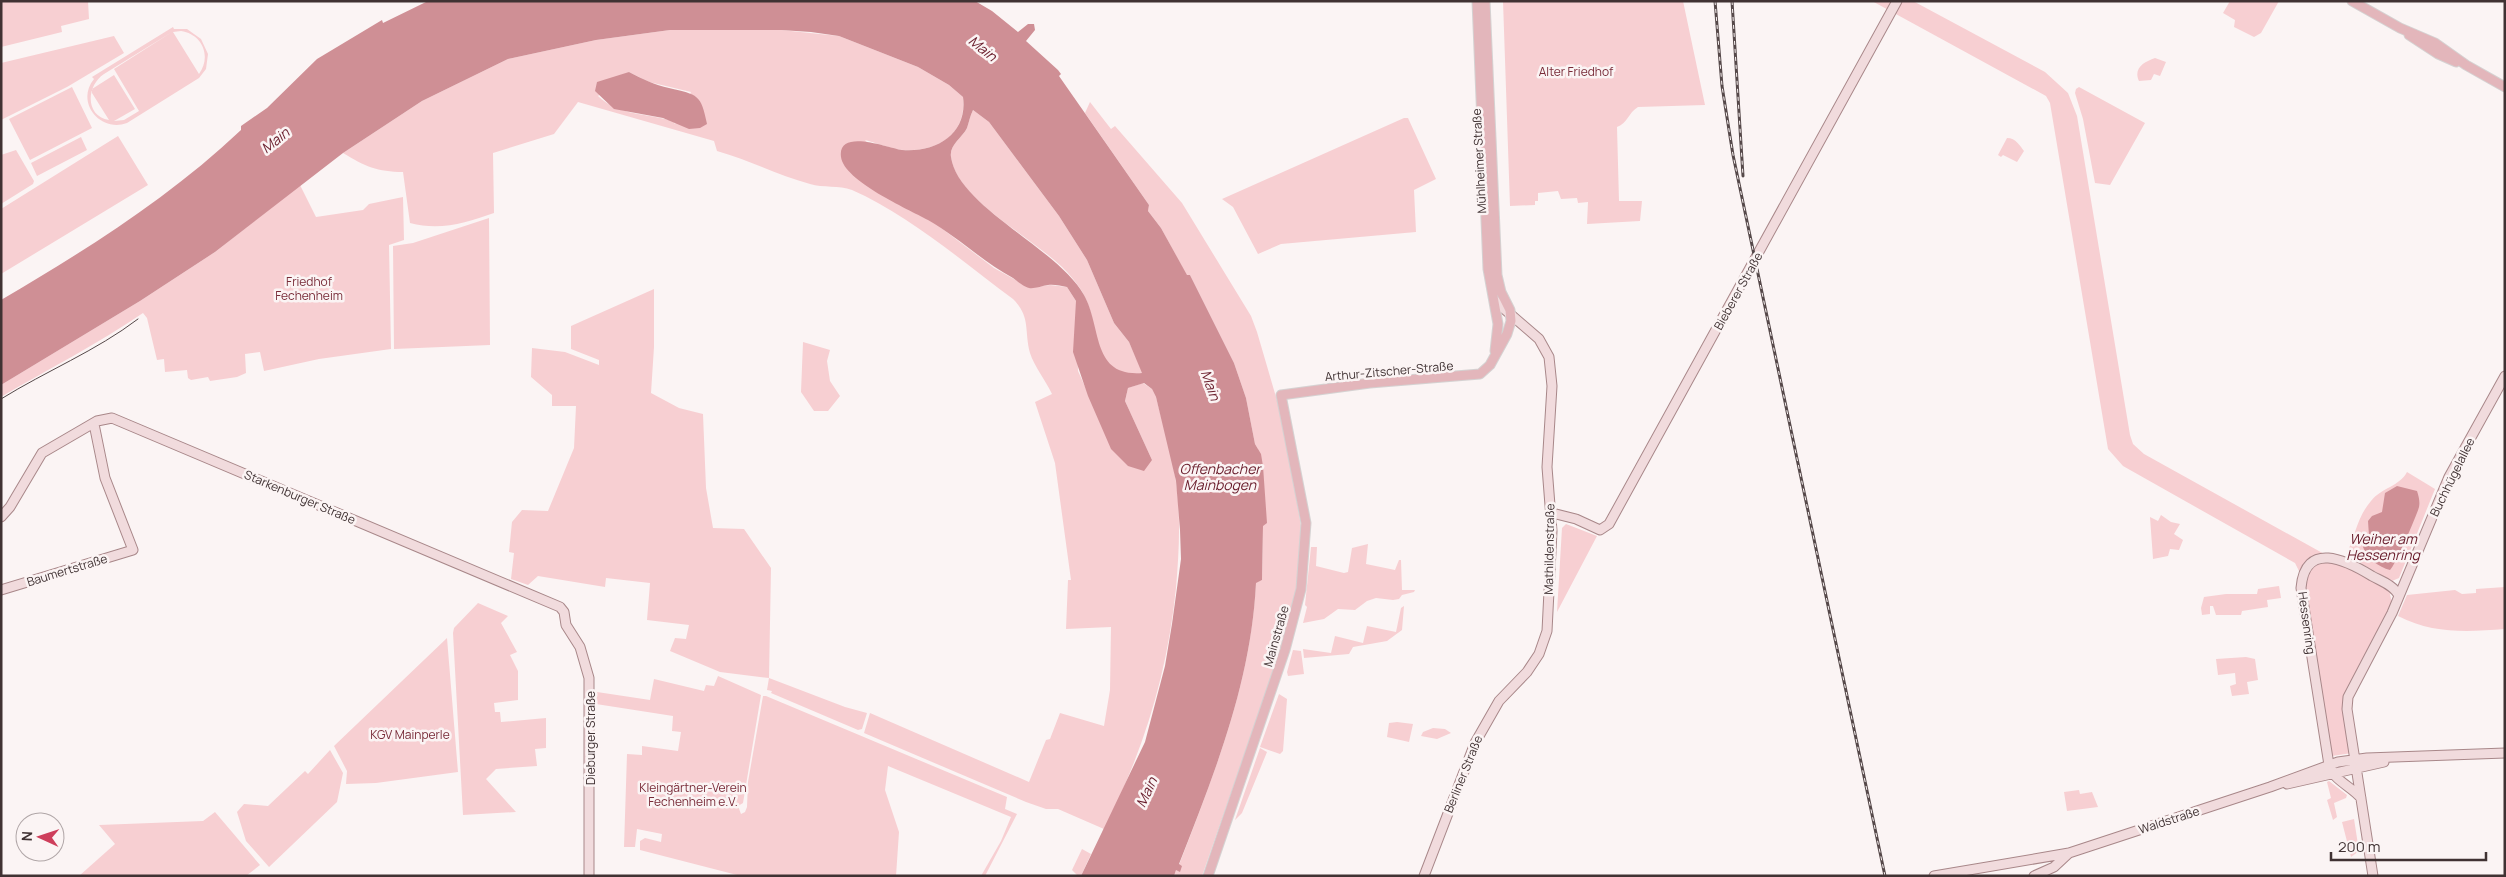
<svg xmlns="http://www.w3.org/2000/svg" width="2506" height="877" viewBox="0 0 2506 877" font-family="Manrope,sans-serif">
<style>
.green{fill:#f7cfd2;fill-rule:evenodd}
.water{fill:#cf8f95;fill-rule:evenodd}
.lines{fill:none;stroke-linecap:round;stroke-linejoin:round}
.secondary-casing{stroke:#a88789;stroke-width:11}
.primary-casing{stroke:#d5d2d2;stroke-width:11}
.secondary{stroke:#f1dbdd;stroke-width:9}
.primary{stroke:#e3b6bb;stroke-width:9}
.tram{stroke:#554849;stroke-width:1}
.rail-casing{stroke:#554849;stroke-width:3}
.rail{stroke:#fbf4f4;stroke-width:1;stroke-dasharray:4;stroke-linecap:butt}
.labels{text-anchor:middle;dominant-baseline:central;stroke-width:5;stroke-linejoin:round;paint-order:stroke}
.park-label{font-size:12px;fill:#782b38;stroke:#fbf4f4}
.street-label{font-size:12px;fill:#403233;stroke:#fbf4f4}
.water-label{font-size:14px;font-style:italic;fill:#681b2a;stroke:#fbf4f4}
</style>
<rect width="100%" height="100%" fill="#fbf4f4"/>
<!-- green -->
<path class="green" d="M1,1h87l1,18 -28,7 1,6 -61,15z
M1503,1h180l22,104 -67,2c-10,6 -10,16 -21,20l2,74h23l-2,20 -53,3 1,-22 -10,1 -1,-5 -16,1 -3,-8 -20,2v8h-3v4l-25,1z
M1872,1h41l132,71 23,21 9,23 53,319 3,9 11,10 245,136 3,13 -46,91 6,59 -20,3 -32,-183 -5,-10 -172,-97 -15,-17 -58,-346 -4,-7z
M2230,1h49l-18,32 -7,4 -20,-10 1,-7 -12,-7z
M173,27l1,2h13l14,10 7,15 -2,15 -7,9 -72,45c-27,10 -52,-21 -33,-44l-2,-2zM181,31c21,3 31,25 18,43l-26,-42zM172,32l-58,37 25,42 -15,9 -10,1 21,-12 -21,-34 -22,14v4l17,27c-24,-4 -23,-34 -5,-46z
M670,30h111l58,6 79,31 31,18 14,12c4,37 -25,55 -60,53 -12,-1 -26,-7 -38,-10l71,84 58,44 36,20 20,-3 17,2 9,14 2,70 21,47 53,42 -27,-59 3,-13 15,-5 9,6 4,8c7,28 16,57 20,85 5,36 3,70 0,106 -9,87 -32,162 -72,241l-46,-20h-12l-20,-7 -162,-69 6,-20 159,69 17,-42 4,-1 10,-26 44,13 6,-36 1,-63 -45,2 2,-49h3l-16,-117 -20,-61 17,-8c-6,-13 -18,-28 -22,-41 -6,-23 1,-36 -17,-54 -50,-37 -104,-84 -161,-109 -13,-5 -29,-2 -42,-6 -32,-9 -61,-24 -93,-33l-3,-10 -136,-39 -24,32 -61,19 1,60c-28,10 -54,18 -84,10l-7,-51c-25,0 -39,-6 -60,-19l79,-52 86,-42 88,-19zM629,72l20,10 42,10 -16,32 -2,-3c-27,-8 -54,-5 -75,-25z
M114,36l10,17 -57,34 -66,33v-57z
M2155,58l11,4 -6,14 -6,-2 -3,6 -12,1c-6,-13 5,-19 16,-23z
M72,87l20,41 -62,32 -21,-41z
M2079,87l66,36 -35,62 -15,-2 -12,-64 -8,-26 1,-4z
M1090,102l21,27 4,-3 67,77 69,113 6,16 26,89 19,111 -5,57 -18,66 -77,221h-28l2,-6 6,-4 -3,-1c36,-94 72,-181 77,-283l6,-2 1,-54 -5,-77 -3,-5 -9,-46 -12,-35 -44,-88 -3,1 -26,-48 -13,-17 1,-6 -64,-92z
M973,110l16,12 70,94 28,44 27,63 15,19 14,31c-10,1 -22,2 -30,-4 -20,-18 -17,-52 -29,-74 -3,-6 -7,-11 -11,-16 -28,-37 -116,-75 -122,-122 -2,-12 11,-19 16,-29 2,-6 3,-12 6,-18z
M1404,118h4l28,61 -22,11 2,42 -135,12 -23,10 -25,-47 -11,-8z
M118,136l30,49 -147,89v-65z
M81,137l6,13 -50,26 -6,-13z
M2007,138c9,0 13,8 17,13l-7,11 -14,-7 -2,2 -3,-2z
M16,150l18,31 -1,3 -32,20v-49z
M300,185l16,32 47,-7 6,-6 34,-7 1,43 -15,5 2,104 -72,10 -55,12 -4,-19 -15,2 1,19 -9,4 -27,4 -2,-4 -17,3 -3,-2 -1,-8 -22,2 -1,-13 -7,1 -10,-42 -4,-5c-45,31 -95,56 -142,84v-12l139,-84 75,-49z
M489,218l1,127 -96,4 -1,-103 20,-3z
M654,289v58l-3,46 28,15 24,6 3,74 7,40 31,1 27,39 -2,110 76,29 22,6 -5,16 -4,1 -87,-37 1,-2 -5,-1 2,-12 -49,-6 -50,-21 5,-13 11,1 3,-14 -42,-5 3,-37 -44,-5 -1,9 -67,-11 -10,9 -17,-6 3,-26 -5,-1 3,-30 10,-12 26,1 26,-63 2,-42h-24v-11l-21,-18 1,-29 33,4 34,13v-5l-28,-11v-23z
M803,342l27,8 -3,11 3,20 10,15 -12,15h-14l-13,-19z
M2407,472l28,17 -36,89 -7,3 -46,-26c9,-18 11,-38 25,-54 10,-13 29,-15 36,-29z
M2161,515l10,7 9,2 -6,10 9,6 -4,10 -9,-1 -2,7 -15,3 -3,-42 8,4z
M1566,524l31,12 -40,76 5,-84z
M1368,544l-2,20 29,6 4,-10h2l1,30h13l-1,2 -12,3 -3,4 -6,1 -17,-2 -9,3 -12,9 -17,-1 -14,10 -21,4 4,-16 -2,-2 6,-58h6l-1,19 28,7 4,-1 4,-24z
M2279,586l2,12 -14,2 1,7 -26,4 -1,4h-25l-3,-9h-3v8l-8,1 -1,-7 3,-11 22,-3h31l1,-5z
M2505,587v42c-38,3 -72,5 -107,-13l9,-21 48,-5 7,4 14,-1v-4z
M478,603l30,13 -7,7 16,29 -7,3 8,16v29l-24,3 1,9h5l1,10 45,-4v30l-11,1 2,17 -41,3 -10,10 30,33 -53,3 -10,-182 1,-5z
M1404,606l-2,24 -15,11 -34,6 -4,7 -45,4 -1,-9 28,4 4,-17 28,7 4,-17 29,6 5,-24z
M447,638l11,134 -82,11 -30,1 1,-13 -13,-25z
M1293,650l8,1 3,23 -16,2 -1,-4z
M2246,657l9,2 3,21 -11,2 2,12 -17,2 -2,-10 6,-2 -1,-11 -17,2 -2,-16z
M718,676l43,19 -18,108 -5,3 3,8 4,-2 2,-5 1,-25 15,-86h3l241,101 -2,12 12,5 -32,62h-4l20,-35 10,-24 -123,-51 -3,24 14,42 -3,44h-155l-101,-26v-9l5,-3 16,4 1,-8 -25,-5 -2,18h-11l3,-93 15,1v-9l36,5 3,-19 -9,-1 1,-15 -77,-12 1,-12 53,8 4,-21 50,12 2,-6 8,1z
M1279,694l8,5 -4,52 -3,3 -20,-7z
M1397,722l16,2 -4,18 -22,-5 2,-14z
M1433,728l12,1 6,4 -14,6 -16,-3 2,-4z
M1260,748l7,4 -25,61 -7,7z
M330,750l13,23 -6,29 -68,65 -23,-26 -9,-29 7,-8 24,2 37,-35 3,3z
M2329,781l18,14 -1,3 -12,5 3,14 -4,3 -6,-20 4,-2 -4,-16z
M2079,790l1,4 12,-2 6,15 -31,4 -3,-19z
M215,812l45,53 -14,11h-167l36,-32 -16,-19 104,-4z
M2354,819l5,32 -8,6 -9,-35z
M1082,849l9,5 -10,22h-3l-6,-6z"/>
<!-- water -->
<path class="water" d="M428,1h547l17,10 26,21 10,-8h6l1,6 -9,11 32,29 3,4 -2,2 90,129 -1,6 13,17 26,47h3l44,88 12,35 9,46 6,10 2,12 4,57 -4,3 -1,54 -6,3c-5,100 -41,189 -77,281l3,2 -2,6 -4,-2 -2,6h-93l64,-134 20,-76 7,-42 9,-65 -1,-29 -4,-49 -20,-84 -4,-8 -8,-6 -16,5 -3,13 27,59 -8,11 -16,-5 -17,-17 -23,-53 -15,-44 3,-51 -9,-14c-6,-1 -13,-3 -19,-2 -6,1 -14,4 -19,3 -5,-1 -12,-7 -16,-10 -30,-16 -55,-41 -85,-58 -20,-11 -84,-39 -87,-63 -4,-30 50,-8 61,-7 35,3 66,-17 61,-53l-14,-12 -31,-18 -79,-31 -28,-4 -30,-2h-111l-74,10 -88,19 -86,42 -79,52 -128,99 -75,49 -139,84v-85c85,-50 168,-102 240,-170v-4l26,-18 50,-49 65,-39 1,3zM973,110l16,12 70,94 28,44 27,63 15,19 13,31c-51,4 -40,-46 -58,-78 -26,-47 -126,-88 -133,-138 -2,-12 11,-19 16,-29 2,-6 3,-12 6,-18z
M629,72c13,7 26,13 40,16 29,7 32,6 38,36l-7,4 -11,1 -26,-11 -49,-9 -19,-18 2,-9z
M2397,486l20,5c2,6 3,11 2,16 -2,8 -24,59 -29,63 -11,-3 -23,-11 -27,-23l6,-11 -1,-15 4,-5 10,-4 3,-19z"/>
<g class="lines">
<!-- secondary casing -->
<g class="secondary-casing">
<path id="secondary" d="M1552,513l24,6 24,11 9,-6 288,-523
M1,517l9,-10 32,-54 55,-32 15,-3 448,189 4,5 2,13 14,22 9,31v198
M1,590l132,-40 -28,-72 -11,-54
M2287,784l97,-22
M2361,798c-10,-12 -28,-18 -32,-33l-28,-177c4,-48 45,-28 71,-12 9,5 23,10 27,20
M1424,876l51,-133 24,-42 28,-29 12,-18 8,-23 5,-100 -5,-64 5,-81 -3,-29 -10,-18 -44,-38
M1934,876l135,-23 201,-66 68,-25 29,-4 138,-5
M2034,876l20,-9 15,-14
M2373,876l-26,-167 1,-12 44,-84 57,-136 56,-101"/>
</g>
<!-- primary casing -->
<g class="primary-casing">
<path id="primary" d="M1477,1l11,268 10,55 -3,27
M2352,1l48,27 35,15 31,22 39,22
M2409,35l29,19 18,8
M1208,876l77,-226 16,-61 5,-66 -25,-128 89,-12 110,-9 10,-9 17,-31 4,-13 -1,-11 -9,-18 -4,-17 -12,-274"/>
</g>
<!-- secondary -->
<use href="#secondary" class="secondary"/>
<!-- primary -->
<use href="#primary" class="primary"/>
<!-- tram -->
<path class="tram" d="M1,399c45,-28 95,-48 137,-80"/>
<!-- rail casing -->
<g class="rail-casing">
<path id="rail" d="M1715,1l7,85 11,69 152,721
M1732,1l11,175"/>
</g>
<!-- rail -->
<use href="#rail" class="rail"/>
</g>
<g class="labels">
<!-- park labels -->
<g class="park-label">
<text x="1576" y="71">Alter Friedhof</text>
<text x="309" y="281">Friedhof<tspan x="309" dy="14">Fechenheim</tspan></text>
<text x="410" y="734">KGV Mainperle</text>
<text x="693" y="787">Kleingärtner-Verein<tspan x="693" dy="14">Fechenheim e.V.</tspan></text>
</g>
<!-- street labels -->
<g class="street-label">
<text transform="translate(1479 161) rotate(-93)">Mühlheimer Straße</text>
<text transform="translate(1738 291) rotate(-61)">Bieberer Straße</text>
<text transform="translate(1389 371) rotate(-5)">Arthur-Zitscher-Straße</text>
<text transform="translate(2452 477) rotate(-64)">Buchhügelallee</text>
<text transform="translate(300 497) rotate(23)">Starkenburger Straße</text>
<text transform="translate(1549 549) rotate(-89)">Mathildenstraße</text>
<text transform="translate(67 570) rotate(-17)">Baumertstraße</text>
<text transform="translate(2307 623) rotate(82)">Hessenring</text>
<text transform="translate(1276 636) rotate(-74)">Mainstraße</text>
<text transform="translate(590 738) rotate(-90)">Dieburger Straße</text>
<text transform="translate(1463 774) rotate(-68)">Berliner Straße</text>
<text transform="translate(2169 820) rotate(-18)">Waldstraße</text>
</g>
<!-- water labels -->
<g class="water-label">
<text transform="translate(983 48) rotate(39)">Main</text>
<text transform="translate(275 140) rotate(-39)">Main</text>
<text transform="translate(1211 385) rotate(70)">Main</text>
<text x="1220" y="468">Offenbacher<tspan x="1220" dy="16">Mainbogen</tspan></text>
<text x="2383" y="538">Weiher am<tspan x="2383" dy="16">Hessenring</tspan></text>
<text transform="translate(1146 792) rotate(-65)">Main</text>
</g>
</g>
<!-- border -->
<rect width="2506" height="877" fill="none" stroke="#403233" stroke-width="5"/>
<!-- north arrow -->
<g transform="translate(40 837) rotate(273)"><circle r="24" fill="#fbf4f4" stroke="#b0a6a7"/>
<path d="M0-4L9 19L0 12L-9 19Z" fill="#ce3e5b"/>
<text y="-8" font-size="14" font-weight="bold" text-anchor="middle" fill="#403233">N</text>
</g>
<!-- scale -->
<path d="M2331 852v8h155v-8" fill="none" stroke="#403233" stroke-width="2.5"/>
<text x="2338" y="852" font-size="15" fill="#403233" stroke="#fbf4f4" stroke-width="4" paint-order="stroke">200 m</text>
</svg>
